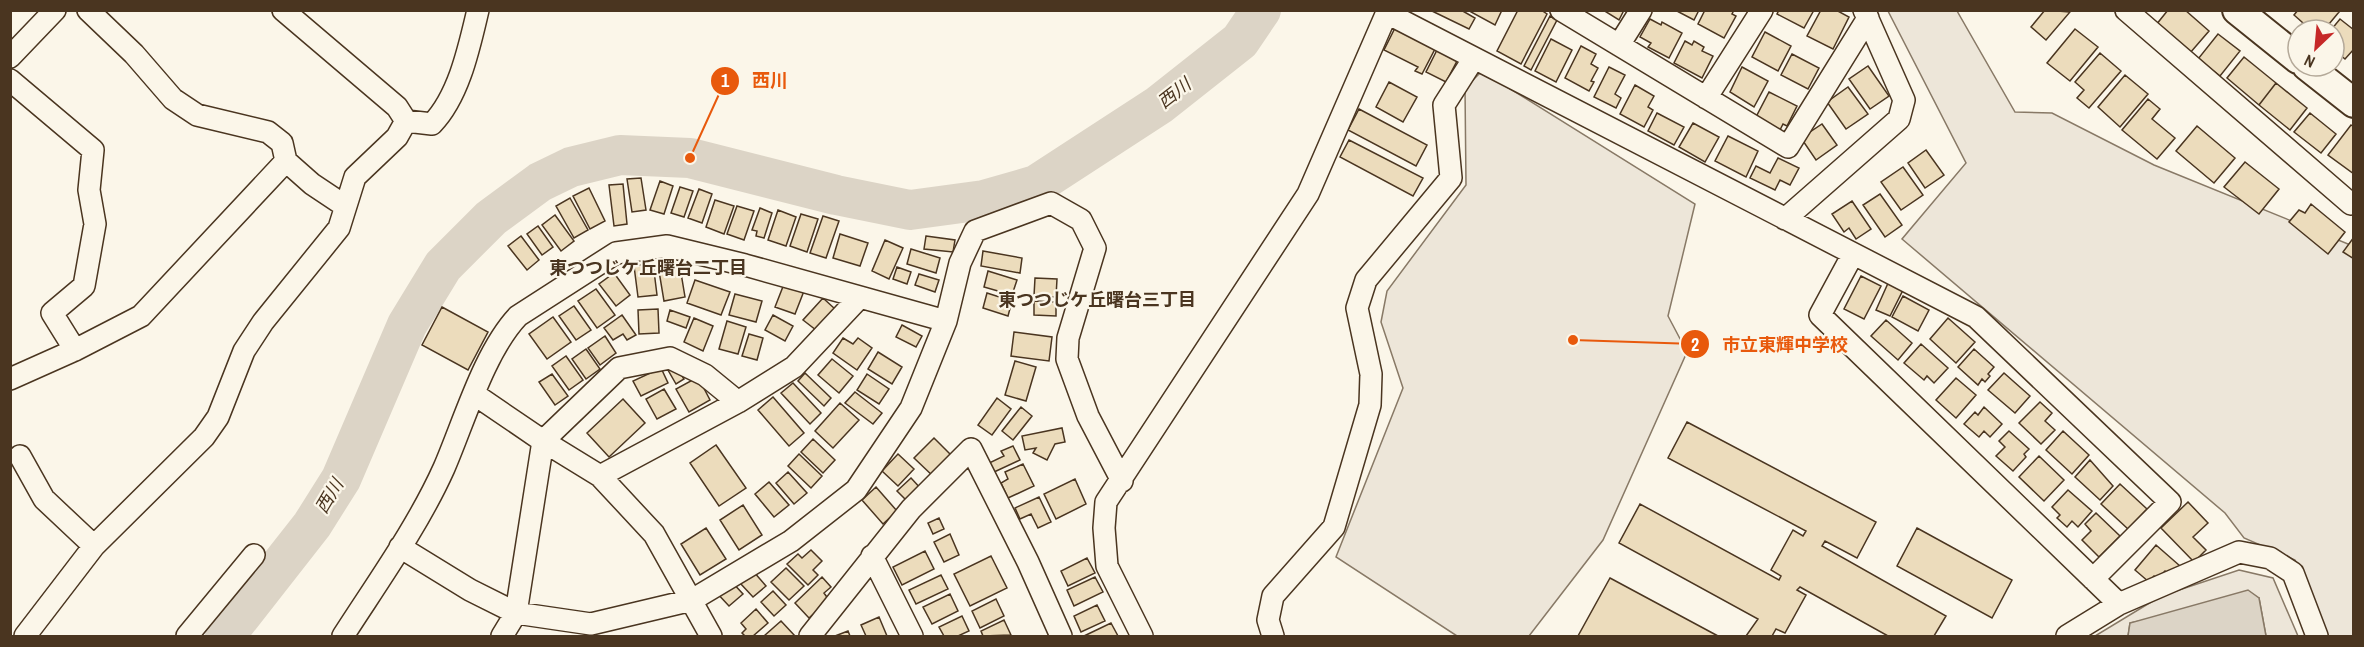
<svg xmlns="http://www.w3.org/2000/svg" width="2364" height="647" viewBox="0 0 2364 647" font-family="'Archivo Narrow','Noto Sans JP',sans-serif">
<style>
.green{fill:#ede6d9;stroke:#887966;stroke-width:1.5}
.water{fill:#dcd4c6;stroke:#887966;stroke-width:1.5}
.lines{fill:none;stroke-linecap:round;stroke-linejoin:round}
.river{stroke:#dcd4c6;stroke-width:40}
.building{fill:#ecdcbc;stroke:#4a3520;stroke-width:1.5}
.street-casing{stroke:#4a3520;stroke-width:24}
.secondary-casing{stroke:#4a3520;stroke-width:32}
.street{stroke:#fbf6e9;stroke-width:21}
.secondary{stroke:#fbf6e9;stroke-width:28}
.labels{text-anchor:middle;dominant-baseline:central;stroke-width:4.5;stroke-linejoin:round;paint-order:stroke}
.water-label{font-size:18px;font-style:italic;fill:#4a3520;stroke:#fbf6e9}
.neighbourhood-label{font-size:18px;font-weight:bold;fill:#4a3520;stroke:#fbf6e9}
.leader{fill:none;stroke:#e8590c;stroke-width:2}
.callout-dot{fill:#e8590c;stroke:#fbf6e9;stroke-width:2}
.mark-label{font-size:18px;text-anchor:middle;font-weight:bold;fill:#fff}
.callout-label{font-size:18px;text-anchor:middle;font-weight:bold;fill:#e8590c;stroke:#fbf6e9;stroke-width:4.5;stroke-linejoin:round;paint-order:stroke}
</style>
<rect width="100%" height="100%" fill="#fbf6e9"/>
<!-- green -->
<path class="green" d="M1888,11h69l58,101 37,1 102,52 199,81v390h-25l-33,-76 -51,-22 -19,-25 -323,-274 64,-76z
M1480,73l24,12 191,119 -27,112 19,36 -84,188 -74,96h-72l-121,-79 67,-169 -22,-66 6,-31 79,-106 -1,-97z
M2239,570l34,8 25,58h-32l-7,-38 -129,25 -2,13h-33l66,-40z"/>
<!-- water -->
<path class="water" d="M2248,590l11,8 7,38h-138l2,-13z"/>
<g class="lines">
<!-- river -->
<path class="river" d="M225,636l87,-111 29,-46 66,-154 36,-59 48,-48 49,-36 31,-15 49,-12 70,3 146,37 74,15 74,-10 52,-15 123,-80 81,-64 21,-31"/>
</g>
<!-- building -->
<path class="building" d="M1461,10l14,8 -6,11 -37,-18z
M1472,10h30l-7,15 -24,-13z
M1518,10h23l6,4 -26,50 -24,-13z
M1603,10h21l-5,10z
M1675,10h24l-5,10z
M1705,10h29l-2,4 4,2 -12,22 -26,-14z
M1779,10h35l-10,18 -27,-14z
M1821,10h15l13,7 -16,32 -26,-13z
M2045,10l25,2 -24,28 -15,-13z
M2168,10h17l24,21 -19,22 -34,-28z
M2298,10h39l2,2 -15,18h-13l-17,-15z
M1550,16l7,4 -26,50 -7,-4z
M1650,19l11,6 1,-3 20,11 -13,25 -21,-11 3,-4 -11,-6z
M2340,19l14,11v19l-9,10 -11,-9v-20h-3z
M1396,26l40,21 -14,27 -7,-3 3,-4 -34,-17z
M2075,29l23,18 -28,34 -23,-18z
M1765,32l26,14 -13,25 -26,-14z
M2218,34l22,17 -20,25 -22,-17z
M1551,39l21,11 -16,32 -21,-11z
M1685,41l7,4 2,-4 10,6 -2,4 11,5 -11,22 -28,-15z
M1581,46l15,8 -5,10 7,4 -7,13 3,1 -5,9 -24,-13z
M1438,48l20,11 -12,23 -20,-10z
M2100,53l21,18 -32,37 -12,-10 7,-8 -9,-8z
M1792,54l27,14 -11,21 -27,-14z
M2244,57l32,26 -17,22 -32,-27z
M1868,66l21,30 -19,13 -21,-30z
M1609,67l16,8 -10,19 6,4 -5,10 -22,-11z
M1742,67l26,14 -14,26 -24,-15z
M2125,75l23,19 -28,33 -22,-20z
M1389,82l28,15 -14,25 -27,-15z
M2276,83l31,25 -17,22 -31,-25z
M1635,85l19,11 -6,11 5,3 -9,17 -24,-13z
M1848,87l20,27 -22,15 -19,-27z
M1769,92l28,14 -10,20 -4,-2 -3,6 -24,-13z
M2148,99l12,10 -8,10 23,19 -18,21 -35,-29z
M1359,109l68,36 -11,21 -68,-36z
M1657,113l27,14 -10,18 -26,-14z
M2310,113l26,21 -15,19 -27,-21z
M1693,123l26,14 -14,25 -26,-15z
M1822,124l15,21 -21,15 -15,-22z
M2351,125l3,2v47l-26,-19z
M2197,126l38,32 -21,25 -38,-32z
M1728,136l30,15 -12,26 -31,-16z
M1349,140l74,38 -10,18 -73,-39z
M1926,150l18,25 -19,13 -17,-25z
M1778,158l21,10 -9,17 -10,-5 -5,10 -25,-12 6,-12 14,7z
M2245,162l34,27 -20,25 -35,-27z
M1903,167l20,28 -22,15 -20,-28z
M641,178l5,32 -14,2 -5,-33z
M660,181l13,5 -9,28 -14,-4z
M623,184l4,40 -13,2 -5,-41z
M680,187l13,4 -9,26 -13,-4z
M589,188l16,33 -15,8 -17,-33z
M699,189l13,5 -10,29 -14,-5z
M1880,194l22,31 -17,12 -22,-32z
M570,198l18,32 -14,8 -18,-32z
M715,200l19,6 -10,28 -18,-7z
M1852,201l19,28 -15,10 -7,-11 -5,4 -12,-18z
M2311,204l34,28 -17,22 -39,-32 10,-12 6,3z
M737,206l17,5 -10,29 -17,-6z
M760,208l12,5 -8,25 -8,-2 1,-5 -5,-1z
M778,210l18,7 -10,29 -18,-6z
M801,214l17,5 -11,33 -17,-6z
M555,215l19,26 -13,10 -19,-26z
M823,216l16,5 -13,37 -16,-5z
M538,226l15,21 -11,8 -15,-21z
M840,234l28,9 -8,23 -27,-8z
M521,236l18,24 -12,10 -19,-24z
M926,236l29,4 -2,12 -29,-3z
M2354,237v22l-11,-7z
M885,240l18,8 -14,31 -17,-8z
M911,249l29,9 -4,15 -29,-9z
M983,251l39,7 -2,15 -39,-7z
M653,263l4,32 -19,2 -4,-31z
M680,267l5,30 -21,4 -5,-30z
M897,267l14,5 -4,12 -14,-5z
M988,271l29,9 -5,15 -28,-8z
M614,273l16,22 -14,11 -17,-22z
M919,274l20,6 -4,12 -20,-7z
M1861,276l20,10 -17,33 -20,-10z
M1035,278l22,1 -1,18 -22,-1z
M695,280l35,12 -9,23 -34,-12z
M1889,281l15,7 -14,28 -14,-6z
M784,284l20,7 -9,23 -20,-7z
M596,289l19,26 -18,13 -19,-27z
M987,293l25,8 -4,15 -25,-8z
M735,294l27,7 -6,21 -27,-7z
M1903,296l26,14 -11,21 -26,-14z
M823,298l12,11 -19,21 -13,-10z
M1034,301l22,1v14l-22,-1z
M574,306l17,24 -15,10 -17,-24z
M442,307l46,25 -20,38 -46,-25z
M658,309l1,24 -20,1 -1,-24z
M670,310l20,7 -4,11 -19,-7z
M622,315l14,20 -9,5 -4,-6 -10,6 -9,-12z
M773,315l20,11 -8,15 -20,-11z
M553,317l18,25 -24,17 -18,-25z
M694,318l19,8 -10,25 -19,-9z
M1948,318l27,24 -19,21 -26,-24z
M1886,320l26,23 -14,17 -27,-24z
M727,321l19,6 -8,27 -19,-5z
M902,325l20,11 -6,11 -20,-10z
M1014,332l38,5 -3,24 -38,-5z
M749,334l14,4 -6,22 -15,-4z
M605,336l11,17 -16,12 -12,-17z
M843,338l10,6 5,-6 14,10 -15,22 -24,-17z
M1921,344l27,24 -14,15 -7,-7 -3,4 -20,-17z
M586,349l14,20 -14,10 -14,-20z
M1974,349l20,18 -6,7 2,2 -5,6 -3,-3 -4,6 -20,-18z
M878,352l24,15 -10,17 -24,-15z
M566,356l17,24 -14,10 -17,-24z
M832,359l21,17 -14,17 -21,-18z
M1015,361l21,6 -10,34 -21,-6z
M676,366l8,13 -8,5 -8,-14z
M661,368l7,15 -27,13 -8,-15z
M805,373l26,25 -7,8 -26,-25z
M2004,373l26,23 -15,17 -27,-23z
M552,374l16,22 -13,9 -16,-23z
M867,374l22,15 -10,15 -22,-14z
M698,377l12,23 -21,12 -13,-23z
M1956,378l20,17 -20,23 -20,-18z
M793,383l28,30 -11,11 -29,-31z
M664,389l12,20 -19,10 -11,-20z
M855,392l27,21 -9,11 -28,-21z
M773,397l31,36 -15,13 -31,-36z
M997,398l14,11 -19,26 -14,-10z
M623,399l22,24 -36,34 -22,-24z
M2040,402l12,11 -7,8 10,9 -14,14 -22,-21z
M840,403l19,17 -26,28 -18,-17z
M1021,407l11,9 -19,24 -11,-9z
M1984,407l18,17 -12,13 -6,-6 -5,6 -15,-13 11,-12 3,3z
M1687,422l189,100 -19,36 -32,-17 -3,5 124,70 -12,20h-46l-88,-49 -3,3 9,5 -21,38 -9,-4 -4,7h-26l12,-17 -139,-76 21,-39 139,76 2,-4 -10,-6 22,-40 10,6 3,-5 -138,-73z
M1062,428l3,14 -10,2 -8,16 -14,-7 3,-5 -11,2 -3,-14z
M2009,431l20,18 -5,5 2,3 -13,14 -17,-15 9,-9 -6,-6z
M2063,431l26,24 -17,19 -26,-24z
M934,438l20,20 -19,20 -21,-20z
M813,439l22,21 -12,13 -22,-21z
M716,445l30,43 -27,18 -29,-43z
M1013,446l7,14 -28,13 -5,-9 17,-8 -3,-5z
M799,454l23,22 -11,12 -23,-22z
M898,454l16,15 -16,17 -16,-15z
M2039,456l25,24 -20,21 -25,-24z
M2090,460l23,26 -13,14 -25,-23z
M1023,464l11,22 -26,12 -7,-15 7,-4 -3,-7z
M788,472l19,21 -13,11 -18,-21z
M911,478l12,13 -13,13 -13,-13z
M1075,479l11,25 -30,15 -12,-25z
M769,482l20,23 -15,12 -19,-23z
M2120,484l27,25 -19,20 -27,-25z
M876,487l21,24 -14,13 -21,-24z
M2068,490l24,21 -14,16 -6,-6 -5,6 -10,-9 3,-3 -8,-8z
M1039,497l12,25 -13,6 -7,-14 -11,5 -5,-11z
M2188,502l20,21 -15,14 13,13 -12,12 -33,-34z
M743,505l19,30 -23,15 -19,-30z
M2096,513l24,23 -21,21 -17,-17 9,-9 -6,-7z
M939,518l5,11 -11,5 -5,-11z
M706,528l20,31 -26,16 -19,-31z
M1917,528l95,52 -20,38 -95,-52z
M950,534l9,21 -15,7 -10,-20z
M2156,545l24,21 -9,10 -6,-5 -7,8 -4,-3 -5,6 -14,-12z
M811,550l11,11 -9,9 5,5 -10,10 -21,-21 11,-10 4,4z
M925,551l9,18 -32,16 -9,-18z
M991,556l16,32 -37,18 -16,-32z
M1087,558l8,15 -27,13 -7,-15z
M786,568l18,18 -15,14 -18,-18z
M753,571l13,15 -13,11 -13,-14z
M941,575l7,14 -32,15 -7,-14z
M822,577l9,10 -7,6 5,7 -20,18 -14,-15z
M1095,577l8,15 -29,14 -7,-16z
M1610,578l108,58h-140z
M730,580l13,14 -14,12 -13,-14z
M773,591l13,14 -12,11 -13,-14z
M950,594l8,17 -26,13 -9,-17z
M996,599l8,17 -24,12 -8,-17z
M1097,605l8,16 -24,11 -7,-16z
M756,609l12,14 -15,13h-8l-3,-3 4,-4 -5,-6z
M962,616l7,15 -11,5h-14l-5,-9z
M879,617l8,19h-21l-5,-11z
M1004,620l7,15 -28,1 -2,-5z
M781,621l14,15h-31z
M1111,623l7,13h-34z
M848,631l2,5h-15z"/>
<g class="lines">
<!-- street casing -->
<g class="street-casing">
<path id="street" d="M88,10l46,44 39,45 24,16 71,17 14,11 4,18 26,23 33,22
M1561,10l227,137 80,-129
M2126,10l225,194 3,-2
M1387,13l589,304 194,185 -77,77
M1619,45l22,-35
M10,57l45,-47
M10,80l83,70 -4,40 6,34 -11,62 -32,27 23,37
M1706,98l56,-88
M406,121l26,3c27,-28 37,-76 46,-114
M1785,219l114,-100 5,-19 -40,-90
M1853,254l-33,61 299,289
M10,379l65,-29 66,-34 145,-155
M474,394l69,47 57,35 54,58 57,102
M20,456l24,43 50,47
M600,476l138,-74 56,-35 65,-69
M400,547l70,43 46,23 27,-172 76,-73 51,-10 35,17 33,27
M872,556l40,80
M25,636l69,-90 110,-109 14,-20 26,-66 19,-29 76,-94 16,-51 42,-40 9,-16 -9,-14 -114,-97
M187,636l67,-81
M343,636c34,-53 75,-110 101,-168 20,-46 40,-116 74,-152l98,-63 51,-7 78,19 201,56
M502,636l14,-23 75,11 101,-24 99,-59 65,-51 55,-82 35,-87 14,-58 15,-32 76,-28 30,17 14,28 -27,90 -1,21 21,57 34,65
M810,636l101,-127 60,-60 57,113 33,74
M1142,636l-35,-70 -3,-38 2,-26 202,-308 80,-184
M1273,636l-5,-16 5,-24 61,-69 36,-122 1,-31 -14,-66 9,-28 85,-102 -7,-73 30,-47
M2067,636l52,-32 120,-52 31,6 23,15 24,63"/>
</g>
<!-- secondary casing -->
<g class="secondary-casing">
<path id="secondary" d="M2237,10l61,49
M2307,66l47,37"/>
</g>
<!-- street -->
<use href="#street" class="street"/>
<!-- secondary -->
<use href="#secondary" class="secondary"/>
</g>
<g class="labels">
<!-- water labels -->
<g class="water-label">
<text transform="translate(1174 93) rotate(-38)">西川</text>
<text transform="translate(329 496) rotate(-59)">西川</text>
</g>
<!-- neighbourhood labels -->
<g class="neighbourhood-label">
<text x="648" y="267">東つつじケ丘曙台二丁目</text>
<text x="1097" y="299">東つつじケ丘曙台三丁目</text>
</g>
</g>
<!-- callouts -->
<path class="leader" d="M690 158L725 81M1573 340L1695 344"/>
<g class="callout-dot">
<circle cx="690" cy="158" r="6"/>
<circle cx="1573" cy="340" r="6"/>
<circle cx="725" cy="81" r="15"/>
<circle cx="1695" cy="344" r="15"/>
</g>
<g class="mark-label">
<text x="725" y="87">1</text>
<text x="1695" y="351">2</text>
</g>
<g class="callout-label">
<text x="770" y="87">西川</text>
<text x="1785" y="351">市立東輝中学校</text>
</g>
<!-- border -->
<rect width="2364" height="647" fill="none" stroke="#4a3520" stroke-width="24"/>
<!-- north arrow -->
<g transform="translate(2316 48) rotate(206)"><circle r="28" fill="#fbf6e9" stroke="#b4a999" stroke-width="1.5"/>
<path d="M0-4.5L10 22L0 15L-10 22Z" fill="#c62828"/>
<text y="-9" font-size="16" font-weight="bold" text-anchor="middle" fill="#4a3520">N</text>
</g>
</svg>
